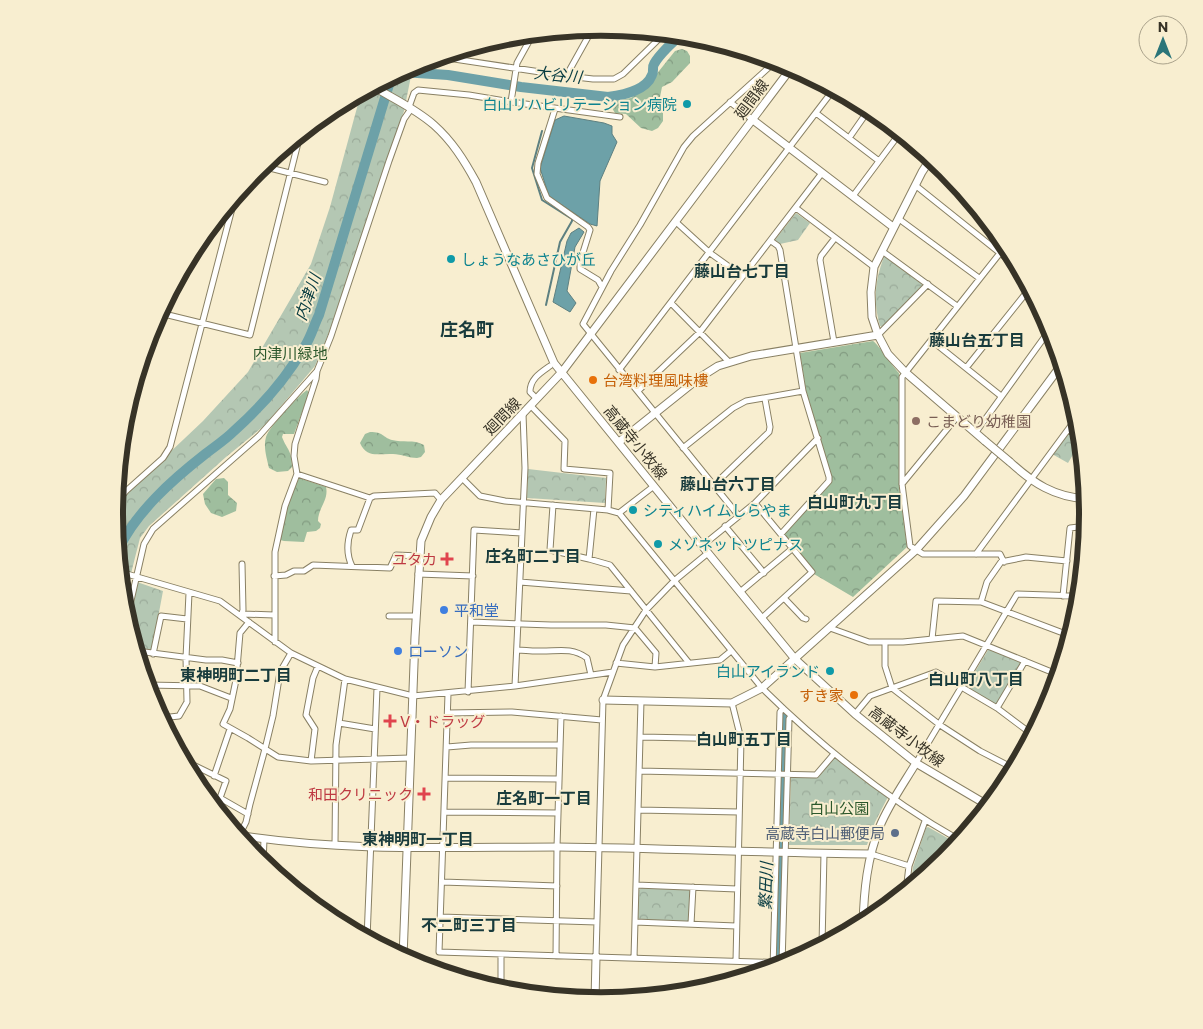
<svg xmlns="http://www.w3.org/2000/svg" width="1203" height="1029" viewBox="0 0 1203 1029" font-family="Commissioner,'Noto Sans JP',sans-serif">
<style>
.forest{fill:url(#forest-crowns)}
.park{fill:url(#park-crowns)}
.water{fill:#6da1a8;stroke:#5d8081}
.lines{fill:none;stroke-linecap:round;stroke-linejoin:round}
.stream{stroke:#5d8081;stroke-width:2}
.river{stroke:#6da1a8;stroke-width:10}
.street-casing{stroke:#898064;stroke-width:7}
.secondary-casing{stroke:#898064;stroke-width:9}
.street{stroke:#fff;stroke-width:5}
.secondary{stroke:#fff;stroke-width:7}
.secondary-bridge-casing{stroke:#898064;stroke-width:9;stroke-linecap:butt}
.secondary-bridge{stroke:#fff;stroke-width:7}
.culture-dot{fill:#0f9aa8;stroke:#f8eed0;stroke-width:2}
.food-dot{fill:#e8710a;stroke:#f8eed0;stroke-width:2}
.education-dot{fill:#8d6e63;stroke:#f8eed0;stroke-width:2}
.health-dot{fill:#e0444e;stroke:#f8eed0;stroke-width:2}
.shop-dot{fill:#3f7fe0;stroke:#f8eed0;stroke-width:2}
.service-dot{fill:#5c6f8a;stroke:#f8eed0;stroke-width:2}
.labels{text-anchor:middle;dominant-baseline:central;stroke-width:4;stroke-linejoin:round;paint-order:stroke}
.street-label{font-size:15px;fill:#373327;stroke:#f8eed0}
.culture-label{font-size:15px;fill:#0d838f;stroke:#f8eed0;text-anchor:start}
.park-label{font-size:15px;fill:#2c582c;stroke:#f8eed0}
.food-label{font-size:15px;fill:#c56008;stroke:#f8eed0;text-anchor:start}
.education-label{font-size:15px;fill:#785e54;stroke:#f8eed0;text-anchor:start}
.health-label{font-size:15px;fill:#be3a42;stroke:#f8eed0;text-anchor:end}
.shop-label{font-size:15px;fill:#366cbe;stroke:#f8eed0;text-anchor:start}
.service-label{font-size:15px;fill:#4e5e75;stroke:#f8eed0;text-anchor:end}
.water-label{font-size:16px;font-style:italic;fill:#073b41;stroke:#f8eed0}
.neighbourhood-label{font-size:16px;font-weight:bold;fill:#183b3c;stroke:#f8eed0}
.quarter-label{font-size:18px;font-weight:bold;fill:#183b3c;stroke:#f8eed0}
.rim{fill:none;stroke:#373327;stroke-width:6}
</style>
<defs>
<pattern id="forest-crowns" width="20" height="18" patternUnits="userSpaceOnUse" patternTransform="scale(1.25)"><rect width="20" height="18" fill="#9fbe9e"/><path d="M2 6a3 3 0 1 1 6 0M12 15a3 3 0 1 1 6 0" fill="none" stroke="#829b81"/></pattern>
<pattern id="park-crowns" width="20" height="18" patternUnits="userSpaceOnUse" patternTransform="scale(1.25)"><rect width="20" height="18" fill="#b4c7b3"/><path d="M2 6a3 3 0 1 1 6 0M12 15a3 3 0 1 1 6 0" fill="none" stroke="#9bab9a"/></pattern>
</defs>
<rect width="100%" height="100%" fill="#f8eed0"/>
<!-- forest -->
<path class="forest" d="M682,49l5,2 3,5v7l-18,19 -10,5 -2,10 3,11v13l-5,7 -6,3 -11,-3 -15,-14 -11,-1 -3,-5 2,-7 17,-3 16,-12 28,-35z
M873,341c5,3 20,26 26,32v113l8,61 -54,50 -39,-23v-3l-29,-36v-2l47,-52 -26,-90 -6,-38z
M307,390l2,3 -15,41h-11l-1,3c5,13 10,13 10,30l-4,4 -11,1 -8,-4c-2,-9 -6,-21 -3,-31 3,-10 32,-41 41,-47z
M370,432c14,0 12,5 22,8 11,3 21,-1 32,5l1,7 -4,5 -4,1c-8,0 -16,-4 -24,-4 -14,-1 -26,5 -33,-11l5,-9z
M224,478l4,4v13l9,8 -1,8 -14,6 -11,-4 -6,-9 -2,-10 13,-15z
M299,478l27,9c3,13 -8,21 -8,34l3,3 -1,4 -4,3 -9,1 -3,10 -20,-1 -4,-1 6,-32z"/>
<!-- park -->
<path class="park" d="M413,66l-9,45 -76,224 -13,31 -50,59 -39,32 -77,69 -9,12 -17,67 -8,-97 14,-17 74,-70 45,-49 63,-108 19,-57 31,-114z
M796,213l14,10 -12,17 -18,4 -5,-4z
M884,257h3l35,27 1,2 -40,41 -3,-1c-7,-23 -5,-47 4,-69z
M1067,434h3l11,7 -13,22 -16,-9z
M528,469l78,9 -1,25 -78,-5z
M137,582l26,9 -11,59 -16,-2 -8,-24z
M988,650h2l30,12 1,2 -24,39 -2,1 -27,-16 -1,-3z
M835,756l53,41 -13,25 -8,23h-78l2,-69 27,1z
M928,827l30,17 -12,15 -35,29 2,-21 13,-39z
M641,888l48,2 2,2 -1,28 -2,2 -48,-2 -2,-2 1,-28z"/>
<!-- water -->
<path class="water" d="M564,116l40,7 8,3v8l5,8 -17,39 -3,45 -7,-2 -41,-28 -9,-28 15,-48z
M579,228l5,4 -9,15 -8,44 9,12 -6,9 -17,-10 14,-61 4,-8z"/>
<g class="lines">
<!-- stream -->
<path class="stream" d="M542,131l-10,37 10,32 30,19v2l-12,21 -14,63"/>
<!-- river -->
<path class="river" d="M402,72l46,3 73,12 87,10c15,-2 38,-6 44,-22 2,-3 0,-8 2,-11 5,-9 20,-24 28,-29
M118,550c18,-38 54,-70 86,-95 10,-8 21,-15 30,-24 27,-24 53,-54 71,-85 6,-9 9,-21 14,-31l72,-237
M778,967l7,-251"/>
<!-- street casing -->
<g class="street-casing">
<path id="street" d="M441,57l126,19 26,3h21l9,-5 41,-40
M567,76l2,-5 24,-43
M511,102l109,15
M730,102l23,18
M409,107l5,-14 4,-3 51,5 42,7 6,-39 16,-29
M555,109l-17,54 -1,11 10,24 41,29 2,3 -10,32v7l18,11 4,7
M816,113l63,48
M849,138l21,-30
M262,166l63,16
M915,185l105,84
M853,196l47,-63
M796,208l78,59
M899,219l80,59
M676,222l34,31 32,23
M771,241l7,5 2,4 23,141 26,86v4l-48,53
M882,251l75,55
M1000,253l-98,124v107l8,62 13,8h77l4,8
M671,303l58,59
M160,313l90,22 50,-200
M878,335l50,-51
M931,340l70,56
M834,342l-14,-82 1,-4 14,-18
M966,368l64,-80
M619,370l215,-281
M638,391l62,-59 122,-159
M537,399l-7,-7c0,-13 10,-19 20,-26
M531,406l34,35 -1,28 46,4 -2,37
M1069,430l12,7
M976,432l75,-104
M683,448l50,-40 13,-7 57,-10
M297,474l73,24 4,-2 61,-3 6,7
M462,478l18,18 25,5 103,9 11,3 143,175c60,59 126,112 199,153
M902,484l55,-67
M117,485l9,6 37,-33 7,-11 65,-250
M714,485l55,-53 1,-5 -5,-28
M116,503l10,-12
M755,503l57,69 -50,46
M553,505l-3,45 39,9 21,6 79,98
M619,513l35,-27
M738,515l-155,-191 28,-53 29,-46 44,-78 9,-11 83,-75
M725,526l39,47
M702,546l53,-43 63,-65
M976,554l102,-138
M589,559l5,-50
M352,566c-6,-12 -5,-24 -1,-36h7l12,-32
M120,572l100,29 71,52 54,26 68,17 102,-10 98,-14
M418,574l55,2
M274,576l12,-1 8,-4h10l9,-6 77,3 6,-13 24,1
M520,582l111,9
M740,592l53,-44
M1063,596l7,-68 17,-2
M784,598l19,20 3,1
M981,602l6,-20 14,-20 25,-5 41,4
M243,614l31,1
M241,616l2,-6 -1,-46
M389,616h27
M127,618l17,-74 9,-15 106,-93 58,-65 14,-35 58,-175 15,-42 7,-10
M249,622l-9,11 -4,47 -6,29 -7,15 25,14 30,19 33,4 99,-3
M471,622l80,3h55l29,3 21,25 -1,14
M830,628l39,14h34l60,-6 96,39
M1073,629l3,-33
M932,639l4,-38 45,1 90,34
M275,642v-90l10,-46 12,-32 -3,-18 1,-12 21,-65 1,-8
M885,643v23l7,22 48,37 40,26 35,18
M517,650c6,0 13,1 20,1 19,1 33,-5 50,7l4,17
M137,651l69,9h16l16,3
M153,654l8,-38 26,3
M616,663l39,4 65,-7 11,-9
M147,685l53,1 31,12
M515,686l10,-218 -2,-54
M468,692l6,-162 48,3
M448,694l-9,258 352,11
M732,703l9,36 -5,222
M997,708l28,-47
M448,713l64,-1 90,8
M855,714l15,-18 66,-24 61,36 36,27
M161,718l18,-2 8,-14 -1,-44 3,-65
M339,723l36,6
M641,737l100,2
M447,747l24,-2h89
M183,760l43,21 -6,17 28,16
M311,761l4,-32 -9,-14 7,-37 5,-12
M916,763l101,-169 63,2
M639,771l177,4 18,-21
M214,776l16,-47
M446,778l113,1
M638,810l101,2
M445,812l113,1
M239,836l7,-14 4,-18 15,-55 8,-33 7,-44 11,-19
M335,845l1,-100 9,-66
M871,854l38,12
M263,864l1,-25
M442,882l115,4
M636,885l101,4
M906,891l3,-25 16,-45
M441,917l156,5
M635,922l101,4
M691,924l2,-37
M367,939l10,-251
M822,946l2,-93
M556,956l1,-109 4,-131
M596,957l7,-257 20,-55 23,-35 28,-29 34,-28
M634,958l7,-257
M782,965l7,-246 2,-3
M773,969l7,-257 3,-4
M501,990v-36"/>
</g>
<!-- secondary casing -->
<g class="secondary-casing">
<path id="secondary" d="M374,87c20,12 42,22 60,38 18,16 30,35 42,57l78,181 154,190 87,106 60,55 61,49 73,43
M753,120l140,107
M931,158l-9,14 -48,95 -3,25 1,25 6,18 10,19 17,18 80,69
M619,442l80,-64 19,-12 33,-10 127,-21
M1010,462c23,21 44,35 77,37
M603,700l129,3 30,-15 154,-138 48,-54 98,-132
M237,835c106,17 214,12 321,12 104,1 208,6 313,7
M863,924c1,-33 4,-66 17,-98 9,-22 24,-43 36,-63
M403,958l12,-321 6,-96 10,-24 10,-17 121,-128 230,-305
M541,996l92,2
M595,1001l1,-44"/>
</g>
<!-- street -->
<use href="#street" class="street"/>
<!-- secondary -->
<use href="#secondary" class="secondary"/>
<!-- secondary-bridge casing -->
<g class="secondary-bridge-casing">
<path id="secondary-bridge" d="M985,441l25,21"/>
</g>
<!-- secondary-bridge -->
<use href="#secondary-bridge" class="secondary-bridge"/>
</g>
<!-- markers -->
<g class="culture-dot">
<circle cx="687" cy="104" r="5"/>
<circle cx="451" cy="259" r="5"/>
<circle cx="633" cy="510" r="5"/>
<circle cx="658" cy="544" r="5"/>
<circle cx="830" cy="671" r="5"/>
</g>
<g class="food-dot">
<circle cx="593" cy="380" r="5"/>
<circle cx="854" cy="695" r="5"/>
</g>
<circle class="education-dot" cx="916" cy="421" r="5"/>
<g class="health-dot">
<path d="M444.5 551.5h5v5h5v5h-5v5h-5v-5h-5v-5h5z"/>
<path d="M387.5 713.5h5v5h5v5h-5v5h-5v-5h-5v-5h5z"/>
<path d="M421.5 786.5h5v5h5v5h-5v5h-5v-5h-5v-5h5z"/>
</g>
<g class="shop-dot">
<circle cx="444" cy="610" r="5"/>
<circle cx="398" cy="651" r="5"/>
</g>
<circle class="service-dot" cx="895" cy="833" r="5"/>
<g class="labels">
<!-- street labels -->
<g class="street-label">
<text transform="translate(751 99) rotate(-53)">廻間線</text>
<text transform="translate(502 416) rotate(-46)">廻間線</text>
<text transform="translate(636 442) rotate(51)">高蔵寺小牧線</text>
<text transform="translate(907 736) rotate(37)">高蔵寺小牧線</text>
</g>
<!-- culture labels -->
<g class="culture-label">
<text x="677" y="104" text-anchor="end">白山リハビリテーション病院</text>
<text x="461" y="259">しょうなあさひが丘</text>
<text x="643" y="510">シティハイムしらやま</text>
<text x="668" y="544">メゾネットツピナス</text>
<text x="820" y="671" text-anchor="end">白山アイランド</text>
</g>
<!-- park labels -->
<g class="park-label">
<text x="290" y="353">内津川緑地</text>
<text x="839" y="808">白山公園</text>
</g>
<!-- food labels -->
<g class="food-label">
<text x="603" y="380">台湾料理風味樓</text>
<text x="844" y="695" text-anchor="end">すき家</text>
</g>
<!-- education labels -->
<g class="education-label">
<text x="926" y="421">こまどり幼稚園</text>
</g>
<!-- health labels -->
<g class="health-label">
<text x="437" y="559">ユタカ</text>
<text x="400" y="721" text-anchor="start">V・ドラッグ</text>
<text x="413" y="794">和田クリニック</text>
</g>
<!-- shop labels -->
<g class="shop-label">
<text x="454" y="610">平和堂</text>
<text x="408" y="651">ローソン</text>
</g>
<!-- service labels -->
<g class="service-label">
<text x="885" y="833">高蔵寺白山郵便局</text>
</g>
<!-- water labels -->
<g class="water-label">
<text transform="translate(558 74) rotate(6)">大谷川</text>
<text transform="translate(307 297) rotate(-71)">内津川</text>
<text transform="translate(765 886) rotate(-88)">繁田川</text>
</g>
<!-- neighbourhood labels -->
<g class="neighbourhood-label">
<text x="742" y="270">藤山台七丁目</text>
<text x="977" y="339">藤山台五丁目</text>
<text x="728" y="483">藤山台六丁目</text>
<text x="855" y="501">白山町九丁目</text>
<text x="533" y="555">庄名町二丁目</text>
<text x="236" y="674">東神明町二丁目</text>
<text x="976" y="678">白山町八丁目</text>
<text x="744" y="738">白山町五丁目</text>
<text x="544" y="797">庄名町一丁目</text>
<text x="418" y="838">東神明町一丁目</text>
<text x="469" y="924">不二町三丁目</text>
</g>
<!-- quarter labels -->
<g class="quarter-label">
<text x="467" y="329">庄名町</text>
</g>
</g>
<!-- crop -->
<path d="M0 0H1203V1029H0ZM123 514a478 478 0 1 1 956 0a478 478 0 1 1-956 0Z" fill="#f8eed0" fill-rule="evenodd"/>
<path class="rim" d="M123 514a478 478 0 1 1 956 0a478 478 0 1 1-956 0Z"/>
<!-- north arrow -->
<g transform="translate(1163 40)"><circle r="24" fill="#f8eed0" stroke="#aba38c"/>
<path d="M0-4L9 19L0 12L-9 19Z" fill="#2b7579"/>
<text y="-8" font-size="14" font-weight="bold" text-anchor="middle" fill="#373327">N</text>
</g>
</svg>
